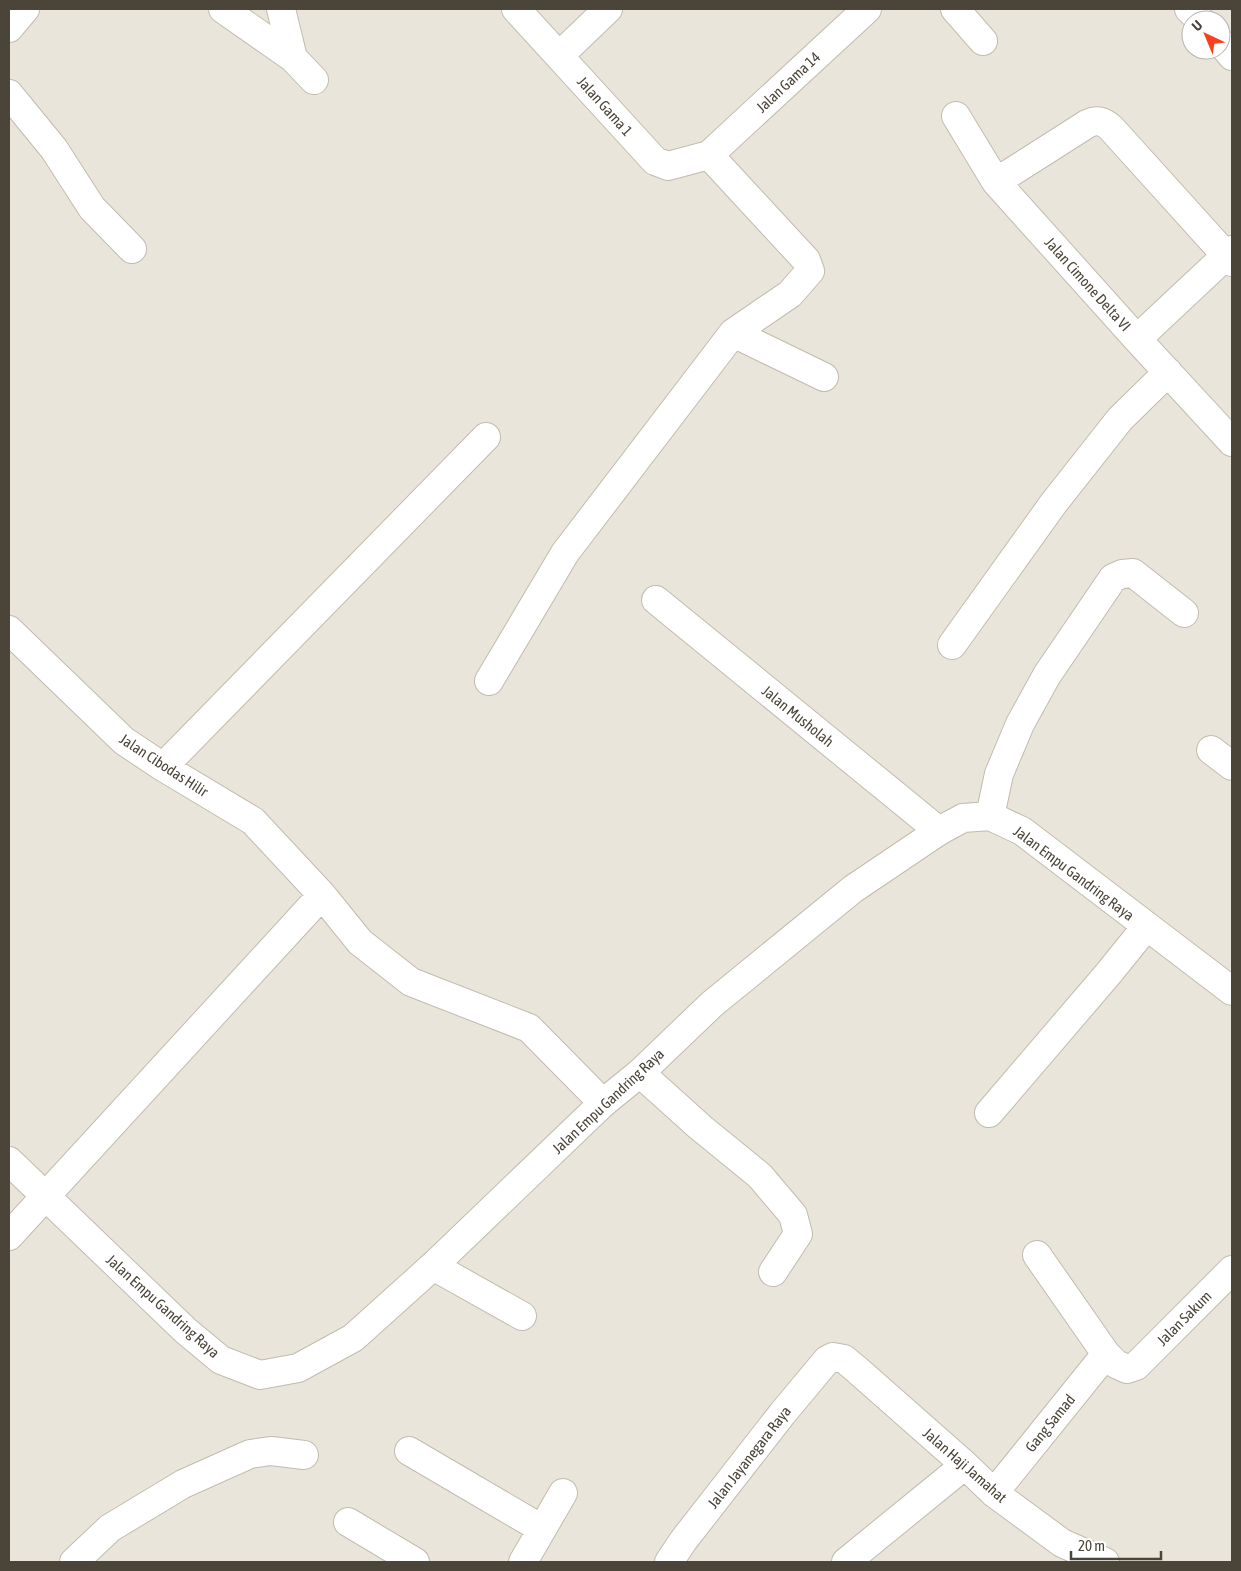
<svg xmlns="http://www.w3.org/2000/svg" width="1241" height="1571" viewBox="0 0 1241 1571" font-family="'Asap Condensed',sans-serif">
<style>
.residential{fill:#eae5da;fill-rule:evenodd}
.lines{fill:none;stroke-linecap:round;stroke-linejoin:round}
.minor-casing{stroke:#c2bbae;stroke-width:30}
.tertiary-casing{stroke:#c2bbae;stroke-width:30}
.minor{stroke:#fff;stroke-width:28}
.tertiary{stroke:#fff;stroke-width:28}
.labels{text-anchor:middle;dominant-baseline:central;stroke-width:4.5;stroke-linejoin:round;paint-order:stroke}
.street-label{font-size:15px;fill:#4b4439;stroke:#fff}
</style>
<rect width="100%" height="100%" fill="#f6f3ec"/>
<!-- residential -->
<path class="residential" d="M9,9h1223v1553h-1223zM1191,20h30v30h-30z"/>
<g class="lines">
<!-- minor casing -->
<g class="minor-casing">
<path id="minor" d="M223,9l70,49 21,22
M281,9l12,49
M516,9l139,152 13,5 41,-11 158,-146
M955,9l28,32
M1189,9l11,11
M9,28l16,-19
M1221,43l11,13
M559,56l49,-47
M9,94l45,55 38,59 40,41
M956,116l40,66 141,157 95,103
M996,182l91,-58c10,-5 16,-3 24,4l121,134
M733,333l91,44
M1137,339l95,-89
M656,600l283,231
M9,630l115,111 39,26 90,54 69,74 38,47 51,40 118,46 74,75
M952,645l101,-141 67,-85 48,-47
M489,681l76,-128 168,-220 57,-39 20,-23 -4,-11 -97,-105
M1211,750l21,16
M163,767l323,-330
M990,816l9,-42 21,-50 27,-49 66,-97 9,-4 11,-1 51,40
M640,1073l60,54 60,49 33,39 5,19 -25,38
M989,1113l119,-139 38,-47
M9,1236l313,-341
M1037,1255l69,99 10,10 11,5 9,-3 96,-96
M433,1266l89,50
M409,1451l133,78
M994,1493l112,-139
M348,1522l67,40
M74,1562l36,-34 73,-44 67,-30 21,-3 33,4
M523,1562l40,-69
M669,1562l14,-21 99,-127 45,-54 6,-3 11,2 11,9 110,97 29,28 68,50 43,19
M846,1562l119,-97"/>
</g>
<!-- tertiary casing -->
<g class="tertiary-casing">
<path id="tertiary" d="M9,1161l177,170 35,29 39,15 38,-7 55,-30 80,-72 170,-163 37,-30 72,-69 141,-115 86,-58 24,-13 27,-2 32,15 210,160"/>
</g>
<!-- minor -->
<use href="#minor" class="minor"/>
<!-- tertiary -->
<use href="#tertiary" class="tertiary"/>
</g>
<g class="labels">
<!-- street labels -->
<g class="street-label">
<text transform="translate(788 82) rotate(-43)">Jalan Gama 14</text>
<text transform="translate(605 106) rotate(48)">Jalan Gama 1</text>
<text transform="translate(1088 284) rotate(48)">Jalan Cimone Delta VI</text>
<text transform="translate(798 716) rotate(39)">Jalan Musholah</text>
<text transform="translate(164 765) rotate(33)">Jalan Cibodas Hilir</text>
<text transform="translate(1074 873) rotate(37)">Jalan Empu Gandring Raya</text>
<text transform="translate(608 1101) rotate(-43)">Jalan Empu Gandring Raya</text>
<text transform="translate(163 1306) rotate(42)">Jalan Empu Gandring Raya</text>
<text transform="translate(1184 1318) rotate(-45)">Jalan Sakum</text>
<text transform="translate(1050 1423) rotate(-51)">Gang Samad</text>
<text transform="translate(749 1457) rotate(-52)">Jalan Jayanegara Raya</text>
<text transform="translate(965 1465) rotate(41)">Jalan Haji Jamahat</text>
</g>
</g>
<!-- border -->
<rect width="1241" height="1571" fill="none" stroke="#4b4439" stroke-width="20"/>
<!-- north arrow -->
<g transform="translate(1206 35) rotate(316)"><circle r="24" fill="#ffffff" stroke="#b7b4b0"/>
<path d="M0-4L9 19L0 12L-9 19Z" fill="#fc3f1d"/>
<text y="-8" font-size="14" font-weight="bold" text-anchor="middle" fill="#4b4439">U</text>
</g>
<!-- scale -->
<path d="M1071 1551v8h90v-8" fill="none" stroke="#4b4439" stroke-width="2.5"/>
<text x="1078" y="1551" font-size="15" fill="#4b4439" stroke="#ffffff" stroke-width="4" paint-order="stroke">20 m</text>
</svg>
